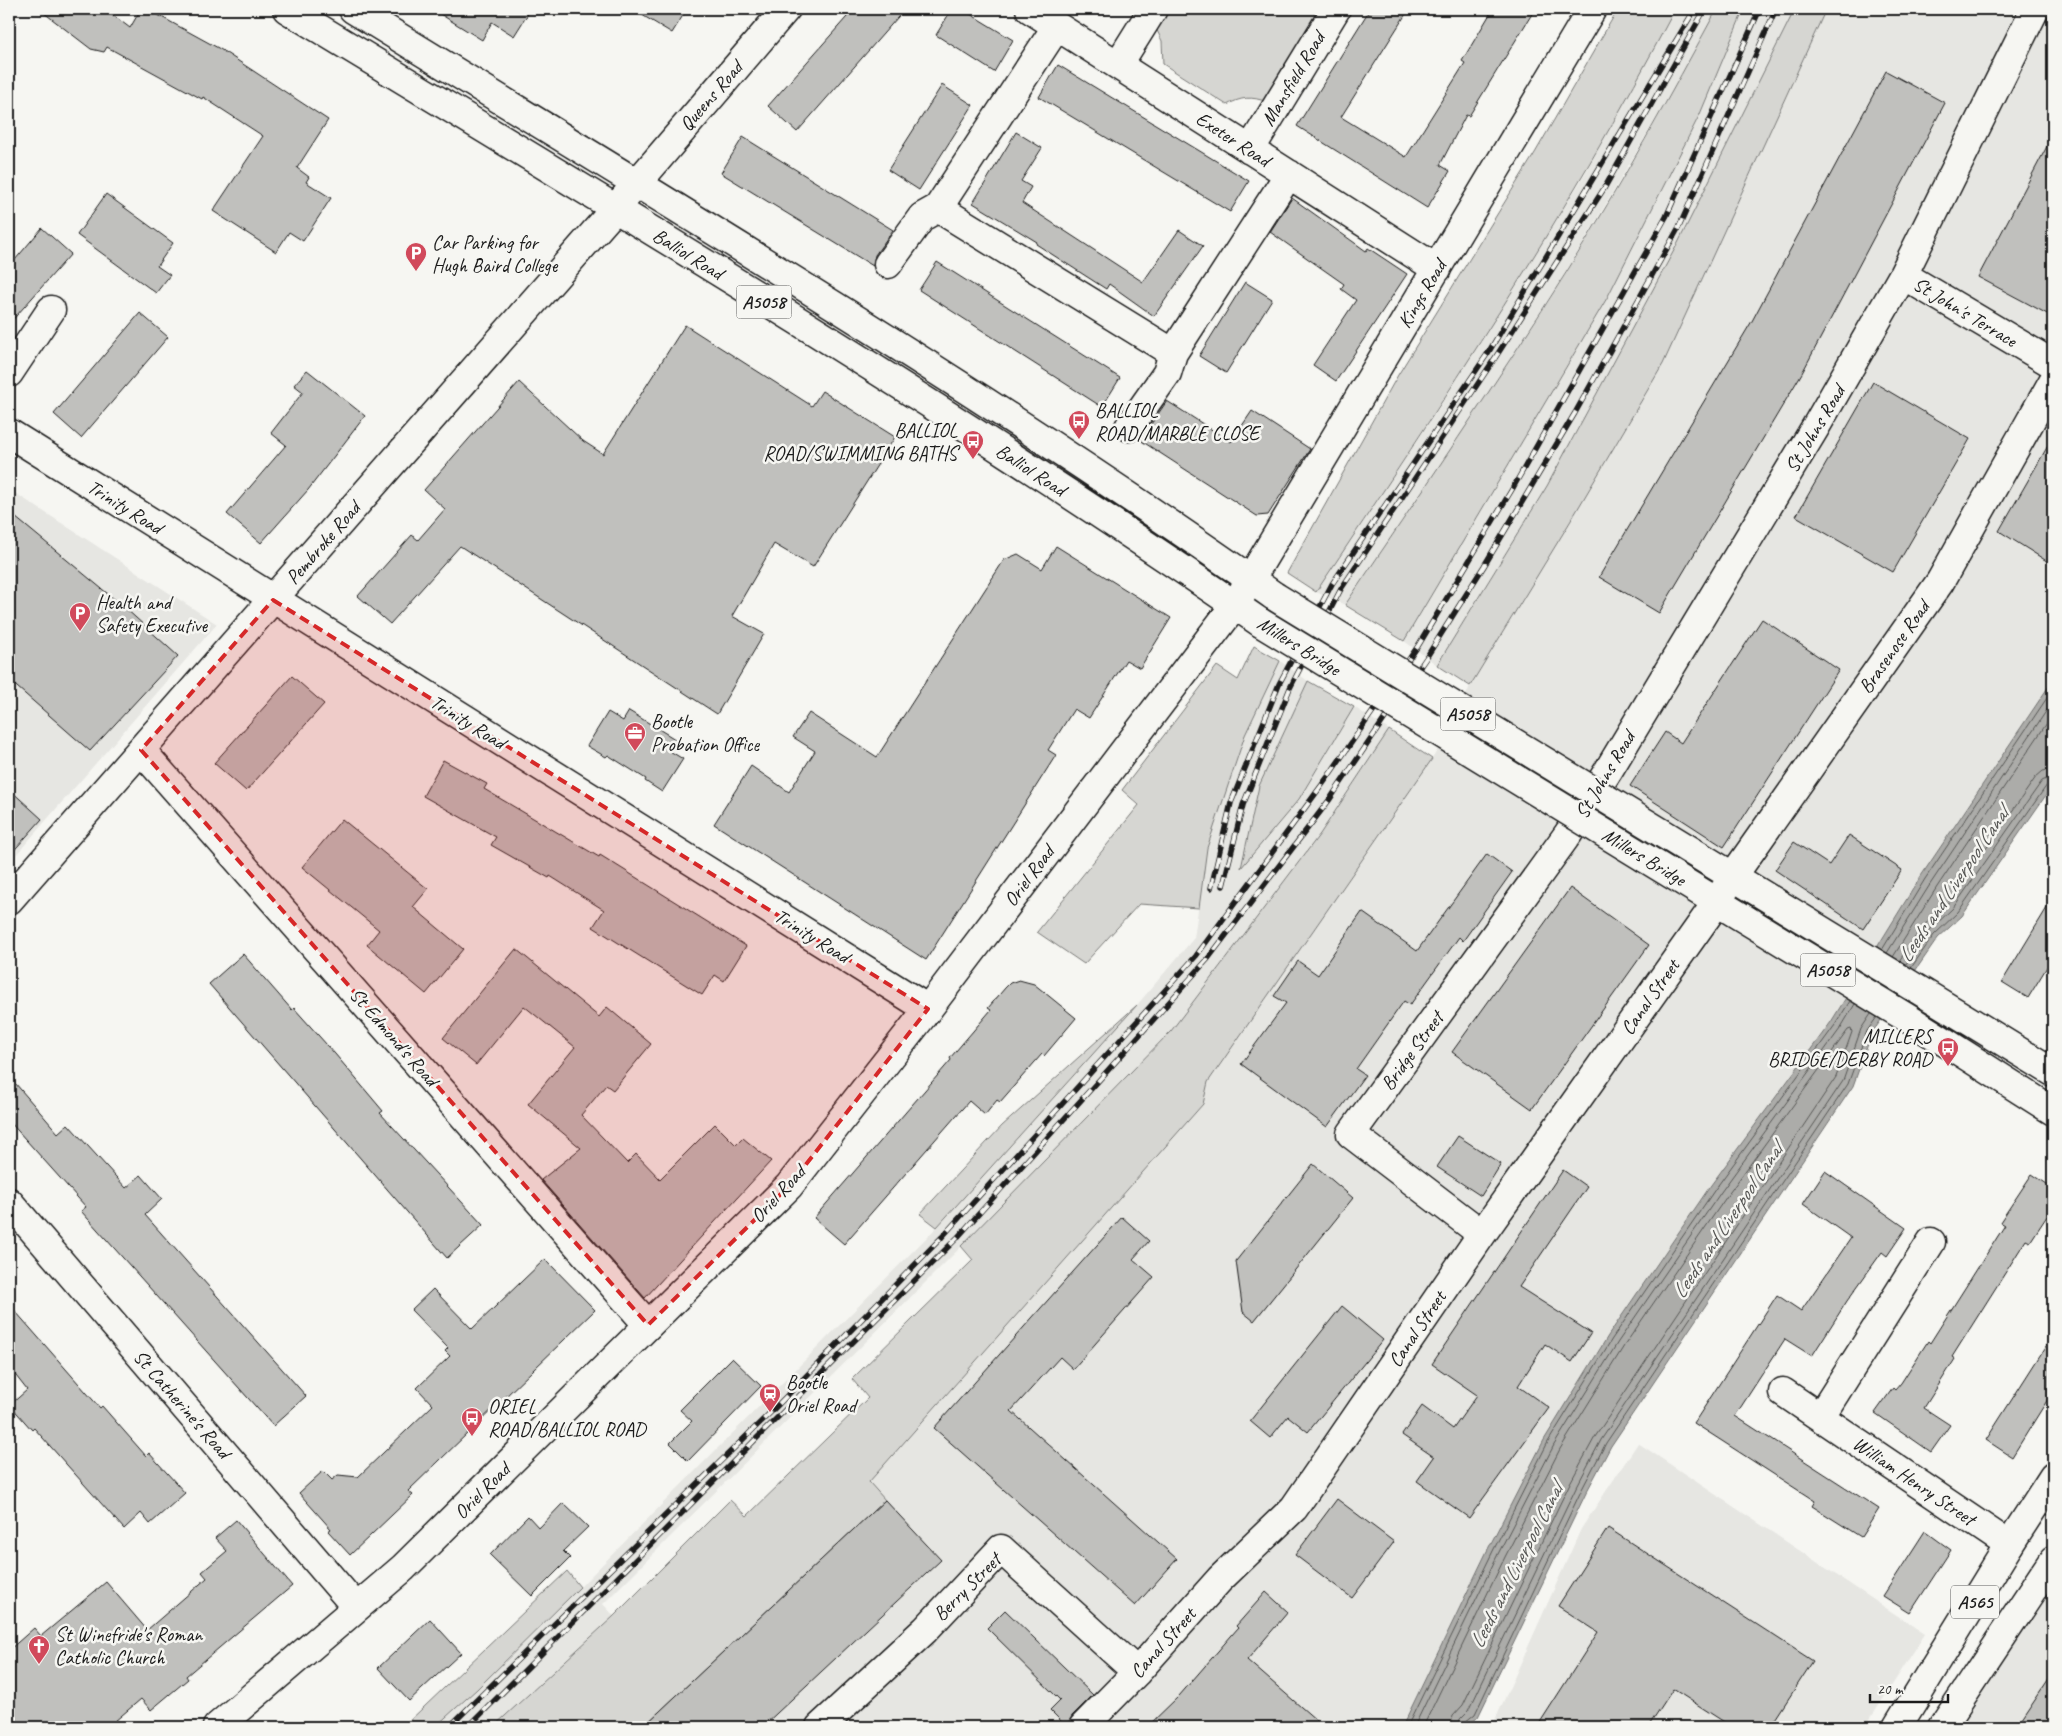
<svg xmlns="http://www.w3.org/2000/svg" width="2062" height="1736" viewBox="0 0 2062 1736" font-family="Caveat,sans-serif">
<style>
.built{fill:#e6e6e2}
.green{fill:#d6d6d2;stroke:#797977}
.water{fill:#acaca9;stroke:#727271}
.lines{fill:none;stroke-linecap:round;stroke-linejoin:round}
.shore{stroke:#565654;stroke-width:1}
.building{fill:#c0c0bd;stroke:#1c1c1c}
.minor-casing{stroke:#1c1c1c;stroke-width:31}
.secondary-casing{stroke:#1c1c1c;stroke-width:31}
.trunk-casing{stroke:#1c1c1c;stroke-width:31}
.minor{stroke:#f6f6f2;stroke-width:28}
.secondary{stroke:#f6f6f2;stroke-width:28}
.trunk{stroke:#f6f6f2;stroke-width:28}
.rail-casing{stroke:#1c1c1c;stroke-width:5.5}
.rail{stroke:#f6f6f2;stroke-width:4;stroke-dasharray:11;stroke-linecap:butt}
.trunk-bridge-casing{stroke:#1c1c1c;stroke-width:31;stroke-linecap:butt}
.trunk-bridge{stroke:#f6f6f2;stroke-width:28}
.marked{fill:#d62828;fill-opacity:0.2;stroke:#d62828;stroke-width:4;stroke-dasharray:10 6;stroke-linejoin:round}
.labels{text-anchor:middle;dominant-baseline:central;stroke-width:5;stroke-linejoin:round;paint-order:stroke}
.shield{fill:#f6f6f2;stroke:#5d5d5c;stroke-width:1}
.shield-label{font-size:19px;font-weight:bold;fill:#1c1c1c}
.street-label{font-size:20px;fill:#1c1c1c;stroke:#f6f6f2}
.poi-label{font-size:20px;fill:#1c1c1c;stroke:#f6f6f2;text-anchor:start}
.water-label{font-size:21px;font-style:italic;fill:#565654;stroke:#f6f6f2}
</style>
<rect width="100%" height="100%" fill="#f6f6f2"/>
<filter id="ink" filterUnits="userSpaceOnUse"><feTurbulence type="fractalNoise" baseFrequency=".02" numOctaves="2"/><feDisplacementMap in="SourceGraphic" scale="10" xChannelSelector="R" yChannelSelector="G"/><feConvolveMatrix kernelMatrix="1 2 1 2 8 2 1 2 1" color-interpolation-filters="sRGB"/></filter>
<g filter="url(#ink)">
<!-- built -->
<path class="built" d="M1675,9h42l-46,84 -102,174 -98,153 -126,185 -29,-13 123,-184 143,-229z
M1744,9h51l-117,234 -131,243 -110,179 -33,-24 203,-343 93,-184z
M1826,9h227v671l-132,196 -90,146 -120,163 -103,151 -64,104 -56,109 -86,178h-767l568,-623 5,-22 224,-323 23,-38 15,-35 100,-164 93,-158z
M9,489l208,135 -208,239z
M1280,661l28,20 -49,105 -18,80 58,-67 55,-92 35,23 -69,104 -149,197 -171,177 -397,396 11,12 -121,111h-58l42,-38 103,-102 357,-360 200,-222 57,-67 13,-90 38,-113z
M1638,1443l287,191 -60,93h-373l89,-198z
M2053,1560v167h-111z"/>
<!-- green -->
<path class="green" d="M1167,9h158l-58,93c-15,-6 -26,-5 -40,3l-64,-41 -1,-23 -7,-15z
M1618,9h57c-106,203 -232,393 -359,583l-29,-19 111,-198 137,-222z
M1717,9h27l-44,105 -93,184 -203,343 -59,-36c76,-112 152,-223 224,-337 52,-84 101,-172 148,-259z
M1795,9h31l-163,355 -93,158 -100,164 -33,-21 110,-179 131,-243z
M1254,646l26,15 -35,74 -38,113 -8,60 -60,-4 -55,60 -47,-32 102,-127 -17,-15 95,-124 21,14z
M1308,681l46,26 -55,92 -58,69 18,-82z
M1389,730l43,29 -224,323 -5,22 -334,378 16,18 -242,227h-150l121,-111 116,-116 17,16 121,-118 -16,-19 121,-119 -12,-14 210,-215 149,-197z
M1137,1005l-200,222 -17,-13 82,-88z
M567,1571l13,16 -103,102 -42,38h-32z"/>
<!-- water -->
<path class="water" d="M2053,680v105l-91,131 -24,22 -66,95 -19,53 -242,360 -24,45 -109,226 -11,10h-65l86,-178 56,-109 64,-104 103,-151 120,-163 90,-146z"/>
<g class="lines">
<!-- shore -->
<path class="shore" d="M1882,950l43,-71 128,-190
M1887,953l44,-70 122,-182
M1893,957l44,-70 116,-173
M1899,961l24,-35 25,-23 88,-126 7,-6 10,-2
M1906,964l23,-33 24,-23 89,-127 11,-5
M1911,968l23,-33 24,-23 89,-127 6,-2
M1407,1727l86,-176 55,-109 64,-103 104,-151 119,-163 15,-24
M1414,1727l84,-173 56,-109 64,-103 103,-150 119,-163 15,-25
M1423,1727l82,-170 55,-108 64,-103 103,-150 121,-166 3,-1 1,3 -16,45 -241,360 -25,46 -107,222 -10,11 -3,11
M1458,1727l2,-8 9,-9 108,-224 24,-46 242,-359 18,-52 10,-15
M1464,1727l1,-5 10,-8 107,-225 24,-46 242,-359 19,-53 10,-14"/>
</g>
<!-- building -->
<path class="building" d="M39,9h66l25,19 11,-19h6l73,40 108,71 -31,48 12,9 -3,5 25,16 -28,43 -14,-9 -13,20 -63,-41 50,-75 -60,-39 -1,2 -95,-52 -3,5 -13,-3z
M432,9h99l-17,27 -22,-14 -10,18z
M632,9h55l-15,24z
M854,9h51l-108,123 -29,-26z
M952,9h10l51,31 -19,32 -58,-37z
M1370,9h39l-68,108 65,40 59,-94 -3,-2 31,-52h42l-66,107 -3,-1 -26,50 10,6 -23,37 -130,-82z
M1058,65l191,116 -19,31 -191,-115z
M1886,71l59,32 -143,270 -143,240 -60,-36 153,-256z
M942,85l31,20 -54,85 -31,-20z
M1016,132l26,16 -21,33 10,6 -9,16 121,79 36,-52 24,16 -49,70 -45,-32 -3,5 -70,-45 1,-2 -64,-39z
M2053,135v182l-75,-40z
M743,137l150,93 -18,25 -2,11 -152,-93z
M106,194l67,49 -16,23 13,9 -14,18 -79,-58z
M1292,198l74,53 2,-3 39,26 -71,107 -23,-16 43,-65 -15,-11 3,-5 -74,-52z
M42,228l29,26 -62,70v-57z
M937,262l183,116 -18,29 -183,-117z
M1245,282l27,17 -46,74 -27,-17z
M140,313l28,24 -87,101 -27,-24z
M685,325l127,81 10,-15 73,46 -82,130 -39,-23 -42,72 32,18 -47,80 -257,-168 -70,78 -32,-28 54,-61 6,5 27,-31 -21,-19 95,-108 64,59 20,13z
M307,370l58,46 -57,74 -47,53 -34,-29 59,-69 -15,-12 32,-41 -9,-7z
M1873,382l97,57 -77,133 -97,-56z
M1167,401l64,41 21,-31 58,38 -42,66 -11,1 -117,-76z
M2053,437v128l-54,-34z
M9,512l116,96 53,48 -88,95 -81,-71z
M1056,546l115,72 -31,50 -14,-8 -37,58 -15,-9 -26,41 8,5 -130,205 -212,-136 37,-58 38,26 26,-41 -22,-14 16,-24 68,44 127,-197 14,-6 24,15z
M1762,619l77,51 -115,177 -94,-61 35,-54 16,11z
M292,676l32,28 -78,87 -32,-28z
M629,711l46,28 -7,11 15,9 -21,33 -17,-11 1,-2 -38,-24 -2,2 -19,-11 21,-34 15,9z
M443,760l44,24 -3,5 115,68 1,-2 146,91 -22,35 -9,-6 -13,20 -109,-68 11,-17 -54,-34 -1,2 -58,-33 5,-8 -73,-41z
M9,789l33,30 -33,37z
M342,819l86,70 -15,18 50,42 -37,45 -59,-49 12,-15 -77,-63z
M1849,835l53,35 -39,59 -88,-59 19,-28 35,23z
M1487,854l25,18 -49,69 -4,-4 -49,68 -6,-4 -48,68 9,6 -38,52 -86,-63 45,-61 -12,-7 24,-35 20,14 44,-63 55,39z
M1570,888l79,57 -117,164 -80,-57z
M2053,898v59l-25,41 -26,-16z
M516,949l83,68 8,-10 44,37 -38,46 -7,-5 -25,30 46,48 9,-9 24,25 55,-55 21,21 7,-7 28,23 -126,137 -104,-118 40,-32 -53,-44 47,-57 -51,-41 -48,59 -33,-27z
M243,954l49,56 2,-2 41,46 48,57 -3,2 103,112 -36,33 -238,-274z
M1019,980l15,4 42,34 -32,38 -2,-2 -42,48 -3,-2 -12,15 -16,-14 -125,143 -30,-26 137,-158 -1,-2 41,-48 -3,-2 17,-20 5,-5z
M9,1076l49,57 10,-9 58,64 15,-13 21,24 -17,16 161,181 -33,30 -192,-215 5,-4 -77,-86z
M1458,1136l43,28 -20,32 -44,-29z
M1313,1164l40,34 -99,123 -11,-9 -7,-51z
M1563,1170l24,17 -68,100 72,46 -19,29 -27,-18 -27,42 31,22 -80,110 -52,-37 17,-24 -32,-22 20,-29 31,23 24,-34 -45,-31z
M1825,1171l81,57 -19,28 -5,-4 -35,49 -35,55 -27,-17 -50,77 144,93 -18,28 -49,-31 3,-5 -121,-78 83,-128 24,16 50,-73 -48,-34z
M2032,1174l21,14v19l-23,35 -4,-2 -74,117 3,2 -31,49 26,17 -19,27 -56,-39 18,-25 2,2 6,-7 27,-42 2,2 75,-118 -5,-3z
M1122,1217l27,24 -16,18 21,18 -81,92 -13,-12 -49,54 166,148 -42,47 -201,-178z
M545,1259l50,51 -187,181 5,4 -63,60 -22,-24 3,-2 -32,-36 24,-22 9,9 6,-5 20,2 75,-72 -16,-17 33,-32 -5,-5 3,-3 -37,-38 22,-21 39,40z
M9,1304l91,104 2,-2 44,50 3,-3 36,40 -35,31 -9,-11 -17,16 -90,-101 -2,2 -22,-25 17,-15 -18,-23z
M1342,1306l41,34 -75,92 -20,-16 -18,22 -20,-17z
M2053,1335v56l-41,66 -26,-17z
M732,1358l29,28 -73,75 -18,-18 22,-22 -12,-11z
M1337,1499l57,43 -42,56 -57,-43z
M885,1500l56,60 -179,167h-119z
M563,1503l25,24 -25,24 7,7 -38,38 -42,-41 38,-39 11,12z
M236,1520l56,66 -106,90 2,3 -37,31 -10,-11 -33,28h-99v-77l25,-22 7,8 65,-54 41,48 60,-52 -5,-6 25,-21 -12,-13z
M1608,1528l205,133 -43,66h-38l-59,-38 -25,38h-111l61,-95 -40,-26z
M1925,1531l26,19 -41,63 -27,-17z
M1266,1592l22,20 -41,48 77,67h-177l32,-31 59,-68 -2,-2z
M1005,1610l88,85 -21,21 -5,11 -17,-17 10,-10 -73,-72z
M430,1619l31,34 -52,48 -31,-33z
M2053,1673v54h-36z"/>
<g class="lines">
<!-- minor casing -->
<g class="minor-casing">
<path id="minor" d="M1030,9l407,260
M1057,26l-119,182 235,145 116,-179
M1118,65l35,-56
M1250,150l86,-141
M888,264l34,-47 16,-9
M1903,275l150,89
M9,373l42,-63
M1129,427l38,-54 6,-20
M9,433l919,576
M1250,580l342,-571
M141,750l507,575
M9,900l606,-691 171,-200
M9,1202l347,405
M1482,1234l-131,-100 217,-300 40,-63 207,-343 88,-153 132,-266
M1783,1392l226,153
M1820,1417l111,-175
M820,1727l105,-97 76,-81 136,123
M1083,1727l54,-55 83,-93 74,-71 188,-274 235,-332"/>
</g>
<!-- secondary casing -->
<g class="secondary-casing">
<path id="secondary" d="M1717,902l16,-26 207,-294 113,-201
M217,1727l186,-159 386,-382 139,-177 307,-404 15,-25"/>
</g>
<!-- trunk casing -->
<g class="trunk-casing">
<path id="trunk" d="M287,9c328,199 659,396 974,614
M353,9c310,191 623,377 921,587
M1662,833l391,239
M1645,858l267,163 141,90
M1897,1727l112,-182 44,-68
M1942,1727l111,-167"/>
</g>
<!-- minor -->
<use href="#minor" class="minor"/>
<!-- secondary -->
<use href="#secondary" class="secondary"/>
<!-- trunk -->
<use href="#trunk" class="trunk"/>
<!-- rail casing -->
<g class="rail-casing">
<path id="rail" d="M1223,886l20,-81 47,-117 51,-99 154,-231 110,-171 100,-178
M1211,888l20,-85 48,-119 53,-100 156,-231 207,-344
M449,1727l321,-314 172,-176 254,-281 131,-178 91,-132 96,-160 152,-269 94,-208
M468,1727l489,-489 250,-278 123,-161 96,-141 58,-92 91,-153 104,-186 97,-218"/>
</g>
<!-- rail -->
<use href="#rail" class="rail"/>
<!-- trunk-bridge casing -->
<g class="trunk-bridge-casing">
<path id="trunk-bridge" d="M1274,596l388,237
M1261,623l384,235"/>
</g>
<!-- trunk-bridge -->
<use href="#trunk-bridge" class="trunk-bridge"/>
</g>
</g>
<!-- marked area -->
<path class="marked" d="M273,600l655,409 -139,177 -141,139 -507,-575z"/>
<!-- icons -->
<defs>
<g id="parking-pin" transform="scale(1.125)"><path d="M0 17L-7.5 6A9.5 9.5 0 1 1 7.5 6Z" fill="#d1495b" stroke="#f6f6f2"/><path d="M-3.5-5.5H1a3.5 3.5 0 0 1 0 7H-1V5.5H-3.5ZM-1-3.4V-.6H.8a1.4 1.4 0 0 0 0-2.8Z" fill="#fff"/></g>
<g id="bus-pin" transform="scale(1.125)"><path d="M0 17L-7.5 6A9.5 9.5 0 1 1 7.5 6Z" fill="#d1495b" stroke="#f6f6f2"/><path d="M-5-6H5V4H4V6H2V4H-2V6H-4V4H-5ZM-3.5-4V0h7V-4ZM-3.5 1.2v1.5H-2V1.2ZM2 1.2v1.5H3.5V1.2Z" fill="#fff"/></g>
<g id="office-pin" transform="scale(1.125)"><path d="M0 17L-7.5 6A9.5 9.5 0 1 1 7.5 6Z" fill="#d1495b" stroke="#f6f6f2"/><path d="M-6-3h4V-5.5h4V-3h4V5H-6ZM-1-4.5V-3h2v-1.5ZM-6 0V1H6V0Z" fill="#fff"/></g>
<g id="station-pin" transform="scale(1.125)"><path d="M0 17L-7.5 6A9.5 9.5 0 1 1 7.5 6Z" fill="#d1495b" stroke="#f6f6f2"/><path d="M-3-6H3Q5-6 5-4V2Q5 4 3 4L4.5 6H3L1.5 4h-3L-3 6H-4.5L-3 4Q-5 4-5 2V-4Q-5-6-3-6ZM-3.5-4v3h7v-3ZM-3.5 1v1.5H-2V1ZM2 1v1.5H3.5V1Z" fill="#fff"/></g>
<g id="church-pin" transform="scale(1.125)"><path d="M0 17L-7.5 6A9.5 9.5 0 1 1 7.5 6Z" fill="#d1495b" stroke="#f6f6f2"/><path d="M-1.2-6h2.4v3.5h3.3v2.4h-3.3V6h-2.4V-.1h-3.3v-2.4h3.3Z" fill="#fff"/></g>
</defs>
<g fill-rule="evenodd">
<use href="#parking-pin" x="416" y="253"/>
<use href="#bus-pin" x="1079" y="421"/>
<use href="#bus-pin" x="973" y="441"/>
<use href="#parking-pin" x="80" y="613"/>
<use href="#office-pin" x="635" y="733"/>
<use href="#bus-pin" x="1948" y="1048"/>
<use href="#station-pin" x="770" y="1394"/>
<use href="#bus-pin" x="472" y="1418"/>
<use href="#church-pin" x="39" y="1646"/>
</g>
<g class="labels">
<!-- shield labels -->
<g class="shield">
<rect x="736.5" y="285.5" width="55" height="33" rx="4"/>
<rect x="1440.5" y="697.5" width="55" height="33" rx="4"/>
<rect x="1800.5" y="953.5" width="55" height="33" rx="4"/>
<rect x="1951" y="1585.5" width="48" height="33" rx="4"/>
</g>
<g class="shield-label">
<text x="764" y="302">A5058</text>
<text x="1468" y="714">A5058</text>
<text x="1828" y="970">A5058</text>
<text x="1975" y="1602">A565</text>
</g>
<!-- street labels -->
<g class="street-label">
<text transform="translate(1293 79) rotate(-59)">Mansfield Road</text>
<text transform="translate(711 96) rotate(-49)">Queens Road</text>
<text transform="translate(1233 139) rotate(33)">Exeter Road</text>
<text transform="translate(688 254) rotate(32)">Balliol Road</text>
<text transform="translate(1422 294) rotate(-59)">Kings Road</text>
<text transform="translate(1965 312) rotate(31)">St John's Terrace</text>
<text transform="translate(1815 429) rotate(-59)">St Johns Road</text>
<text transform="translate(1031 470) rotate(33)">Balliol Road</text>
<text transform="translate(125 507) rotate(32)">Trinity Road</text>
<text transform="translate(323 543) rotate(-49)">Pembroke Road</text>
<text transform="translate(1299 646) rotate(32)">Millers Bridge</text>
<text transform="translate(1894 647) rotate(-55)">Brasenose Road</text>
<text transform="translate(468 722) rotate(32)">Trinity Road</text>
<text transform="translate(1605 775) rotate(-59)">St Johns Road</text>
<text transform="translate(1644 857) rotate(31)">Millers Bridge</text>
<text transform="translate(1029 876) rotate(-53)">Oriel Road</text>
<text transform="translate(812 936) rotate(32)">Trinity Road</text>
<text transform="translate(1650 997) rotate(-55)">Canal Street</text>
<text transform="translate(394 1037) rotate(49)">St Edmond's Road</text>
<text transform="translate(1412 1051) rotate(-54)">Bridge Street</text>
<text transform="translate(778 1194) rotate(-47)">Oriel Road</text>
<text transform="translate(1417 1329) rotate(-56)">Canal Street</text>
<text transform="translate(182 1404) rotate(49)">St Catherine's Road</text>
<text transform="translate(1914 1481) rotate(34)">William Henry Street</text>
<text transform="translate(482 1491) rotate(-45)">Oriel Road</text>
<text transform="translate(967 1587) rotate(-45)">Berry Street</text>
<text transform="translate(1163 1643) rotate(-48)">Canal Street</text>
</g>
<!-- poi labels -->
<g class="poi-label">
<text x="432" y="242">Car Parking for<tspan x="432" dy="23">Hugh Baird College</tspan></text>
<text x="1095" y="410">BALLIOL<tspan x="1095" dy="23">ROAD/MARBLE CLOSE</tspan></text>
<text x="957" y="430" text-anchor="end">BALLIOL<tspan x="957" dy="23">ROAD/SWIMMING BATHS</tspan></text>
<text x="96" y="602">Health and<tspan x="96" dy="23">Safety Executive</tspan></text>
<text x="651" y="721">Bootle<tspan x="651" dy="23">Probation Office</tspan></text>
<text x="1932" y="1036" text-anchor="end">MILLERS<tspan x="1932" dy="23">BRIDGE/DERBY ROAD</tspan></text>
<text x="786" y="1382">Bootle<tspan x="786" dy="23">Oriel Road</tspan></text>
<text x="488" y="1406">ORIEL<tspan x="488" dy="23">ROAD/BALLIOL ROAD</tspan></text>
<text x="55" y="1634">St Winefride's Roman<tspan x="55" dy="23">Catholic Church</tspan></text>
</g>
<!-- water labels -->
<g class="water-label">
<text transform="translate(1953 885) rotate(-56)">Leeds and Liverpool Canal</text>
<text transform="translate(1727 1221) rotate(-56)">Leeds and Liverpool Canal</text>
<text transform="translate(1516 1566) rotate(-63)">Leeds and Liverpool Canal</text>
</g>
</g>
<!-- margin -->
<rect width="2062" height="1736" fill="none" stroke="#f6f6f2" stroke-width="30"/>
<rect x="15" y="15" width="2032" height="1706" fill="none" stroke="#1c1c1c" stroke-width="2" filter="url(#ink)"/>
<!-- scale -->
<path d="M1870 1694v8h78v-8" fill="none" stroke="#1c1c1c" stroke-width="2.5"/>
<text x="1877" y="1694" font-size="15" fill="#1c1c1c" stroke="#f6f6f2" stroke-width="4" paint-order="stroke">20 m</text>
</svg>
